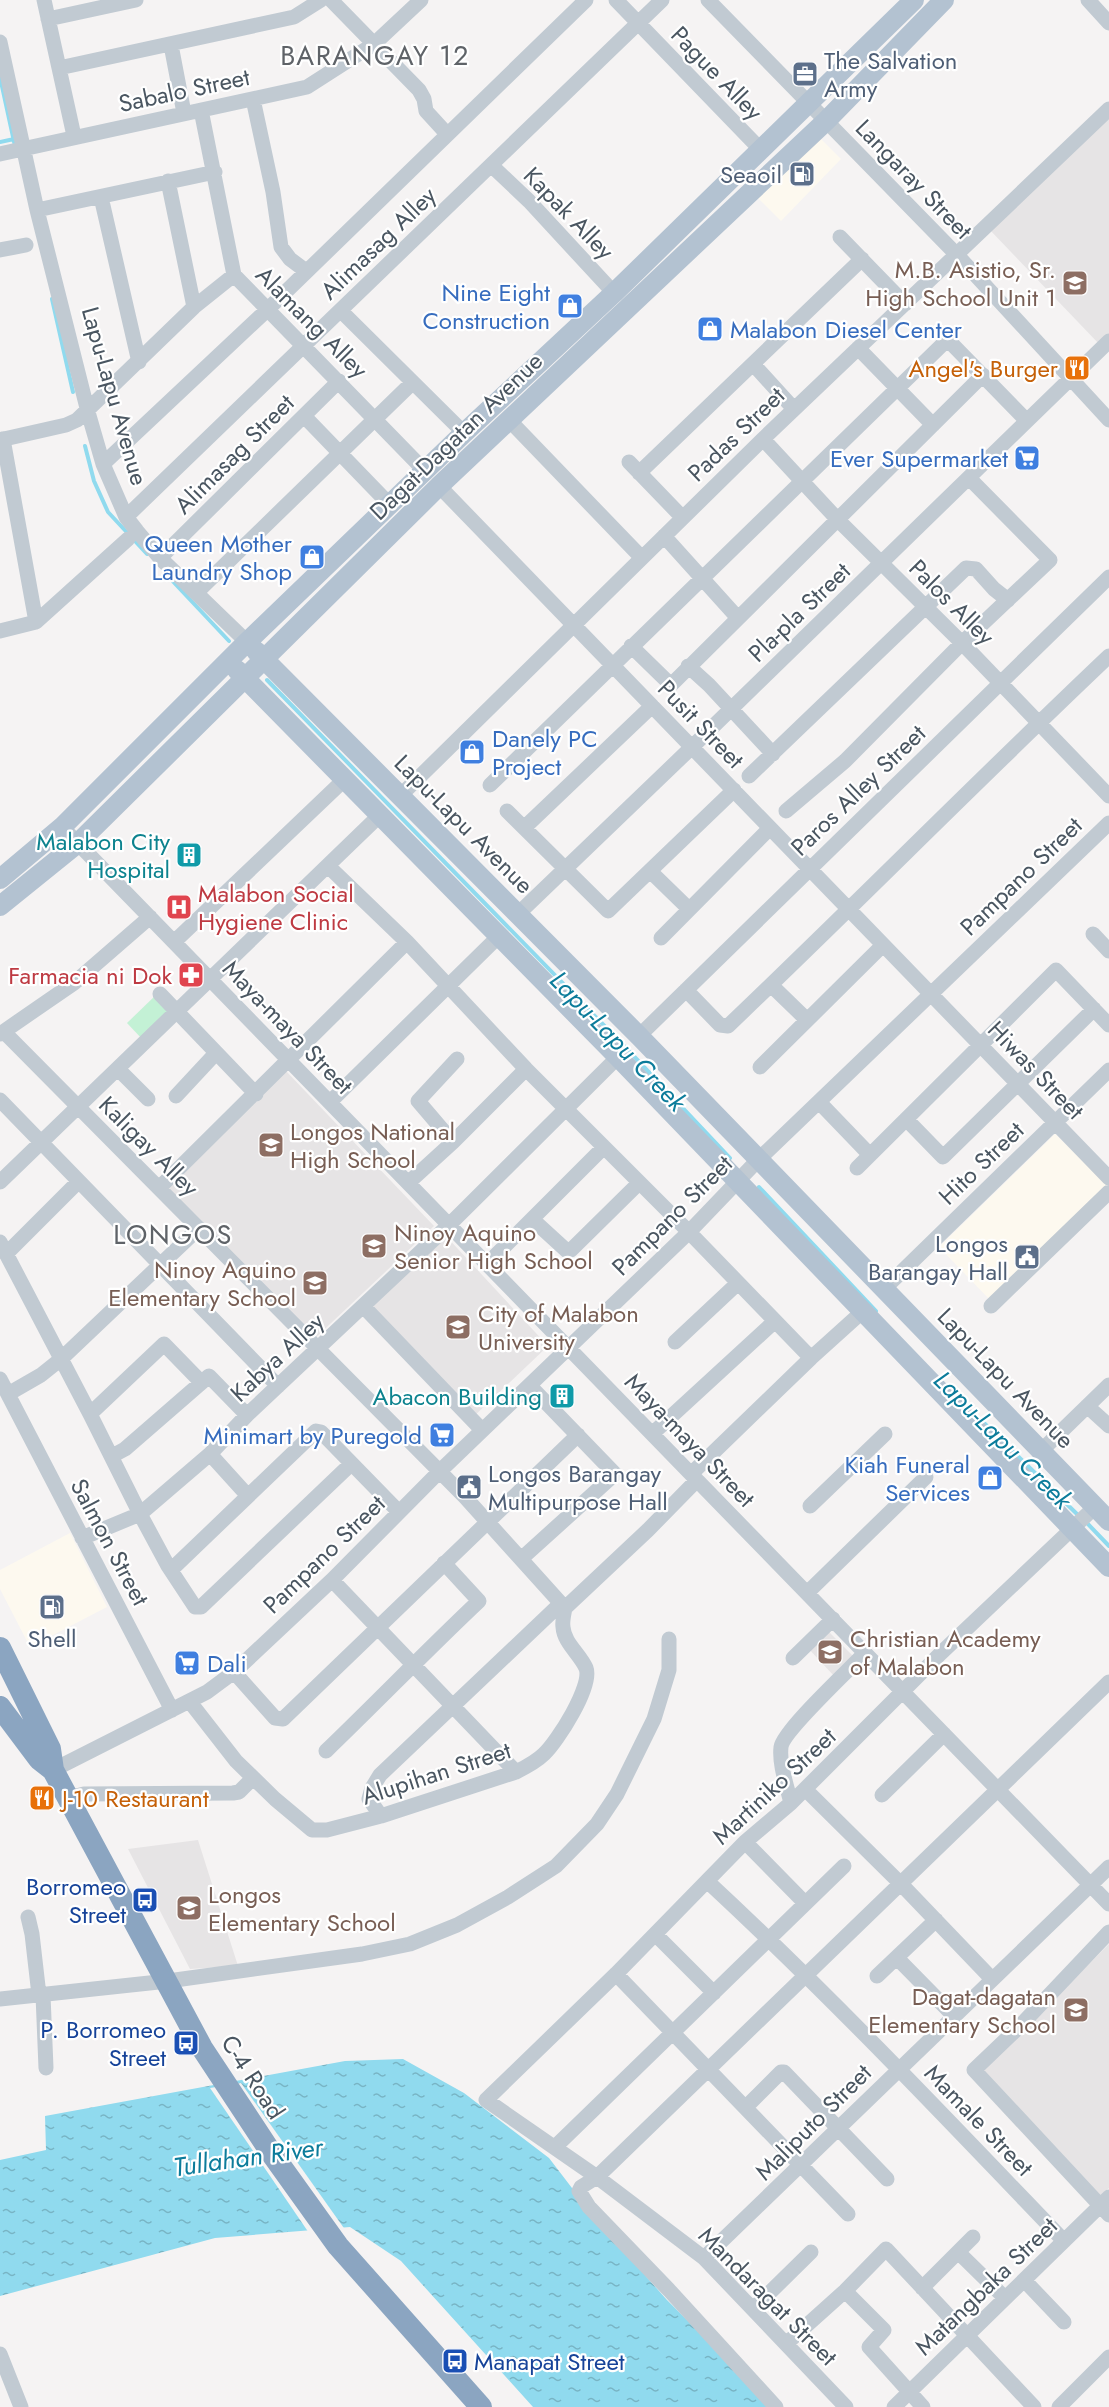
<svg xmlns="http://www.w3.org/2000/svg" width="1109" height="2407" viewBox="0 0 1109 2407" font-family="Jost,sans-serif">
<style>
.commercial{fill:#fdf9ef}
.education{fill:#e6e4e5}
.garden{fill:#c3f1d5}
.water{fill:url(#water-ripples)}
.pier{fill:#f5f3f3}
.lines{fill:none;stroke-linecap:round;stroke-linejoin:round}
.stream{stroke:#90daee;stroke-width:4}
.minor{stroke:#c1cad2;stroke-width:15}
.major{stroke:#b3c2d1;stroke-width:20}
.highway{stroke:#8ba5c1;stroke-width:22}
.labels{text-anchor:middle;dominant-baseline:central;stroke-width:4.5;stroke-linejoin:round;paint-order:stroke}
.service-label{font-size:24px;fill:#4e5e75;stroke:#fff;text-anchor:start}
.street-label{font-size:24px;fill:#4a5661;stroke:#fff}
.education-label{font-size:24px;fill:#785e54;stroke:#fff;text-anchor:start}
.shop-label{font-size:24px;fill:#366cbe;stroke:#fff;text-anchor:end}
.food-label{font-size:24px;fill:#c56008;stroke:#fff;text-anchor:end}
.culture-label{font-size:24px;fill:#0d838f;stroke:#fff;text-anchor:end}
.health-label{font-size:24px;fill:#be3a42;stroke:#fff;text-anchor:start}
.transit-label{font-size:24px;fill:#164399;stroke:#fff;text-anchor:end}
.water-label{font-size:26px;font-style:italic;fill:#0c7c9b;stroke:#fff}
.quarter-label{font-size:27px;letter-spacing:1.5px;fill:#5f6368;stroke:#fff}
</style>
<defs>
<pattern id="water-ripples" width="26" height="14" patternUnits="userSpaceOnUse" patternTransform="scale(1.5)"><rect width="26" height="14" fill="#90daee"/><path d="M2 4q2-2 4 0t4 0M15 11q2-2 4 0t4 0" fill="none" stroke="#78b4c4"/></pattern>
</defs>
<rect width="100%" height="100%" fill="#f5f3f3"/>
<!-- commercial -->
<path class="commercial" d="M819,137l22,22 -60,62 -23,-23z
M1055,1134l54,53 -117,115 -53,-55z
M70,1533l37,74 -77,40 -30,-58v-19z"/>
<!-- education -->
<path class="education" d="M1109,114v222l-9,9 -111,-116z
M286,1071l148,155 -122,115 -148,-156z
M445,1235l103,111 -76,72 -103,-111z
M826,1629l28,28 -19,20 -28,-30z
M198,1840l40,126 -48,3 -62,-120z
M1109,1944v244l-12,11 -121,-123z"/>
<!-- garden -->
<path class="garden" d="M157,994l16,17 -30,29 -16,-17z"/>
<!-- water -->
<path class="water" d="M403,2059l61,34 85,65 49,64 69,78 107,107h-241l-132,-146 -51,-34 -135,11 -215,58v-136l46,-10 -1,-34 300,-55z"/>
<!-- pier -->
<path class="pier" d="M241,2083l105,148 -37,2 -99,-145z"/>
<g class="lines">
<!-- stream -->
<path class="stream" d="M0,77l15,69
M0,142l14,-3
M52,299l21,93
M85,446l9,35 14,31 39,42
M165,573l64,68
M267,680l361,370 102,108
M759,1187l117,124
M983,1422l97,95
M1086,1522l23,24"/>
<!-- minor -->
<path class="minor" d="M44,0l30,136
M331,0l88,90 5,9 2,12 21,23
M616,0l145,150
M708,0l249,255 152,165
M1088,0l21,23
M48,19l88,-19
M0,42l37,168 51,202 15,52 23,53 11,14 23,27 87,84
M171,45l13,68
M59,68l235,-51 27,-17
M253,99l20,93 8,55 9,12 16,12
M201,110l33,165 191,196
M0,154l307,-67 67,-43 47,-44
M491,165l38,36 85,92
M168,181l26,126
M101,197l38,165
M37,210l178,-38
M840,237l65,67
M0,250l26,-5
M341,311l123,122
M858,348l75,77
M754,365l40,44
M304,416l86,89
M509,420l132,137
M3,439l33,183
M763,439l75,81 124,123 147,153
M0,440l66,-15 11,-5 117,-113 40,-32
M629,462l53,55
M103,464l164,-154 319,-310
M639,473l223,-214
M439,486l670,692
M126,517l536,-517
M664,536l73,81
M160,558l179,-177
M197,592l215,-209
M0,631l36,-9 92,-83
M631,646l40,39 312,-310
M688,666l21,19 64,69
M749,776l217,-208 10,1 18,20 14,11
M490,785l456,-444h3l78,80
M400,796l363,-357 346,-330
M507,811l101,100 126,-121
M786,811l59,-50 117,-118 88,-83 -81,-82
M62,827l1047,1077
M525,827l127,-121
M328,866l79,76 119,127 163,163 122,126
M651,872l38,37
M518,914l174,-167 417,-406
M1093,934l16,17
M661,938l109,-110
M174,942l171,-163
M771,985l36,35
M686,990l34,35 8,1c128,-122 252,-248 381,-370
M160,994l96,100
M4,1032l461,465 100,111
M0,1034l74,-51 76,-66
M639,1036l470,-459
M760,1067l123,-122
M118,1069l30,30
M176,1096l40,-43
M0,1100l278,286
M330,1102l169,-166
M819,1102l51,53
M906,1119l37,38 151,-148
M453,1142l-35,-41 39,-42
M857,1168l199,-198 53,55
M0,1182l380,-367
M408,1183l45,-41 73,-73
M159,1188l248,-246
M532,1219l35,32 4,-1 68,-67
M0,1242l90,172 50,100 28,52 27,41h6l150,-143
M6,1254l72,-72
M487,1264l116,-116
M884,1289l225,-219
M363,1306l119,124
M991,1306l118,-114
M675,1342l63,-59
M0,1379l172,331
M8,1394l33,-19 20,-16 138,-131
M1087,1406l22,20
M90,1414l74,-70 37,38
M652,1434l123,-113
M1040,1452l69,-67
M210,1454l38,42
M112,1456l13,-7 84,-73 38,39
M691,1474l120,-116 51,-46
M810,1506l75,-72
M82,1538l58,-24 70,-60 37,-39 202,-190 169,-168
M521,1559l94,-85 -85,-88
M172,1569l144,-138 5,1 78,80
M332,1580l184,192
M807,1593l119,-116
M793,1658l40,-39
M234,1672l41,46 8,1 295,-284
M190,1702l46,59 39,38 37,31h15l54,-14 135,-44c10,-5 20,-10 28,-18 13,-12 49,-68 42,-86 -6,-14 -22,-25 -23,-41 -1,-6 1,-13 2,-19l83,-78 49,-50
M326,1751c52,-50 101,-101 153,-150l-35,-38
M53,1770l154,-78 27,-20 98,-92 108,-109 249,-239 69,-72 351,-337
M805,1789l96,95 91,95
M882,1795l62,-61
M69,1798l15,-4 149,-1 6,-1 14,-14
M791,1803c-4,-17 -12,-38 -10,-56 2,-16 69,-78 84,-94
M381,1816l-12,-17 3,-11 8,-13 176,-167 7,-2
M745,1842l60,61
M707,1881c124,115 240,238 357,360
M28,1917l4,17 7,61
M1109,1932l-90,95 -45,43 135,145
M655,1934l59,59
M897,1958l57,58
M616,1974l232,240
M877,1976l59,-56
M43,1995l3,73
M0,1999l168,-18 194,-27 48,-10 47,-19 51,-28 48,-31 41,-42 20,-30 37,-75 15,-49v-31
M746,2107l35,-35h3l103,107
M555,2147l289,-281
M958,2252l47,46
M704,2258l405,-391
M1024,2280l40,42
M922,2288l51,-51
M845,2291l39,39 -15,17 54,60
M753,2309l58,-57
M787,2343l58,-52 41,-42 148,158
M0,2354l21,53
M776,2407l-107,-117 -80,-83 -10,-16 2,-4 16,-10 512,-495
M846,2407l-142,-149 -107,-81 -111,-77 130,-126 129,-132 46,-39 150,-150 154,-146
M894,2407l215,-210
M1059,2407l50,-50"/>
<!-- major -->
<path class="major" d="M256,651l383,385 470,485
M237,670l381,387 491,510
M0,879l62,-52 185,-185 217,-209 150,-140 300,-293
M0,906l78,-63 361,-357 387,-365 118,-121"/>
<!-- highway -->
<path class="highway" d="M0,1648l50,101 3,21 149,278 70,106 66,92 143,161
M0,1707l39,52 14,11"/>
</g>
<!-- icons -->
<defs>
<g id="office-square" transform="scale(1.35)"><rect x="-9" y="-9" width="18" height="18" rx="4" fill="#5c6f8a" stroke="#fff"/><path d="M-6-3h4V-5.5h4V-3h4V5H-6ZM-1-4.5V-3h2v-1.5ZM-6 0V1H6V0Z" fill="#fff"/></g>
<g id="fuel-square" transform="scale(1.35)"><rect x="-9" y="-9" width="18" height="18" rx="4" fill="#5c6f8a" stroke="#fff"/><path d="M-5.5-6h7V0h2V4h1.3V-2.5L3-4.5l.8-.8L6-3V5H2.5V1h-1V6h-7ZM-4.2-4.7v3.2H.2V-4.7Z" fill="#fff"/></g>
<g id="school-square" transform="scale(1.35)"><rect x="-9" y="-9" width="18" height="18" rx="4" fill="#8d6e63" stroke="#fff"/><path d="M0-5L7-2L0 1L-7-2ZM-4 1L0 2.5L4 1V4Q0 6-4 4Z" fill="#fff"/></g>
<g id="shop-square" transform="scale(1.35)"><rect x="-9" y="-9" width="18" height="18" rx="4" fill="#3f7fe0" stroke="#fff"/><path d="M-5-2.5h2.3a2.7 3.5 0 0 1 5.4 0H5L5.5 6h-11ZM-1.5-2.5h3a1.5 2.3 0 0 0-3 0Z" fill="#fff"/></g>
<g id="restaurant-square" transform="scale(1.35)"><rect x="-9" y="-9" width="18" height="18" rx="4" fill="#e8710a" stroke="#fff"/><path d="M-5-6h1v4h1v-4h1v4h1v-4h1v5L-1.5 .5V6h-2V.5L-5-1ZM5-6V6H3V1.5H1.5Q1.5-4 5-6Z" fill="#fff"/></g>
<g id="supermarket-square" transform="scale(1.35)"><rect x="-9" y="-9" width="18" height="18" rx="4" fill="#3f7fe0" stroke="#fff"/><path d="M-6-5.5h2.5l.6 2H6L4.5 2H-2.5L-4.4-4H-6ZM-1.5 3.2a1.3 1.3 0 1 0 .1 0ZM3 3.2a1.3 1.3 0 1 0 .1 0Z" fill="#fff"/></g>
<g id="building-square" transform="scale(1.35)"><rect x="-9" y="-9" width="18" height="18" rx="4" fill="#0f9aa8" stroke="#fff"/><path d="M-4-6H4V6H1V3H-1V6H-4ZM-2.5-4.3h1.7v1.8h-1.7ZM.8-4.3h1.7v1.8H.8ZM-2.5-1h1.7V.8h-1.7ZM.8-1h1.7V.8H.8Z" fill="#fff"/></g>
<g id="hospital-square" transform="scale(1.35)"><rect x="-9" y="-9" width="18" height="18" rx="4" fill="#e0444e" stroke="#fff"/><path d="M-5-5h3v3.5h4V-5h3V5h-3V1.5h-4V5h-3Z" fill="#fff"/></g>
<g id="pharmacy-square" transform="scale(1.35)"><rect x="-9" y="-9" width="18" height="18" rx="4" fill="#e0444e" stroke="#fff"/><path d="M-2-6h4v4h4v4h-4v4h-4v-4h-4v-4h4Z" fill="#fff"/></g>
<g id="civic-square" transform="scale(1.35)"><rect x="-9" y="-9" width="18" height="18" rx="4" fill="#5c6f8a" stroke="#fff"/><path d="M-.6-6.5H3V-4.5H.6V-3L4-1V1h2V6H-6V1h2V-1L-.6-3ZM-1.2 2.5V6h2.4V2.5Z" fill="#fff"/></g>
<g id="university-square" transform="scale(1.35)"><rect x="-9" y="-9" width="18" height="18" rx="4" fill="#8d6e63" stroke="#fff"/><path d="M0-5L7-2L0 1L-7-2ZM-4 1L0 2.5L4 1V4Q0 6-4 4Z" fill="#fff"/></g>
<g id="bus-square" transform="scale(1.35)"><rect x="-9" y="-9" width="18" height="18" rx="4" fill="#1a4fb4" stroke="#fff"/><path d="M-5-6H5V4H4V6H2V4H-2V6H-4V4H-5ZM-3.5-4V0h7V-4ZM-3.5 1.2v1.5H-2V1.2ZM2 1.2v1.5H3.5V1.2Z" fill="#fff"/></g>
</defs>
<g fill-rule="evenodd">
<use href="#office-square" x="805" y="74"/>
<use href="#fuel-square" x="802" y="174"/>
<use href="#school-square" x="1075" y="283"/>
<use href="#shop-square" x="570" y="306"/>
<use href="#shop-square" x="710" y="329"/>
<use href="#restaurant-square" x="1077" y="368"/>
<use href="#supermarket-square" x="1027" y="458"/>
<use href="#shop-square" x="312" y="557"/>
<use href="#shop-square" x="472" y="752"/>
<use href="#building-square" x="189" y="855"/>
<use href="#hospital-square" x="179" y="907"/>
<use href="#pharmacy-square" x="191" y="975"/>
<use href="#school-square" x="271" y="1145"/>
<use href="#school-square" x="374" y="1246"/>
<use href="#civic-square" x="1027" y="1257"/>
<use href="#school-square" x="315" y="1283"/>
<use href="#university-square" x="458" y="1327"/>
<use href="#building-square" x="562" y="1396"/>
<use href="#supermarket-square" x="442" y="1435"/>
<use href="#shop-square" x="990" y="1478"/>
<use href="#civic-square" x="469" y="1487"/>
<use href="#fuel-square" x="52" y="1607"/>
<use href="#school-square" x="830" y="1652"/>
<use href="#supermarket-square" x="187" y="1663"/>
<use href="#restaurant-square" x="42" y="1798"/>
<use href="#bus-square" x="145" y="1900"/>
<use href="#school-square" x="189" y="1908"/>
<use href="#school-square" x="1076" y="2010"/>
<use href="#bus-square" x="186" y="2043"/>
<use href="#bus-square" x="455" y="2361"/>
</g>
<g class="labels">
<!-- service labels -->
<g class="service-label">
<text x="824" y="60">The Salvation<tspan x="824" dy="28">Army</tspan></text>
<text x="782" y="174" text-anchor="end">Seaoil</text>
<text x="1008" y="1243" text-anchor="end">Longos<tspan x="1008" dy="28">Barangay Hall</tspan></text>
<text x="488" y="1473">Longos Barangay<tspan x="488" dy="28">Multipurpose Hall</tspan></text>
<text x="52" y="1638" text-anchor="middle">Shell</text>
</g>
<!-- street labels -->
<g class="street-label">
<text transform="translate(717 73) rotate(46)">Pague Alley</text>
<text transform="translate(184 90) rotate(-12)">Sabalo Street</text>
<text transform="translate(914 179) rotate(46)">Langaray Street</text>
<text transform="translate(569 213) rotate(46)">Kapak Alley</text>
<text transform="translate(378 243) rotate(-44)">Alimasag Alley</text>
<text transform="translate(312 322) rotate(45)">Alamang Alley</text>
<text transform="translate(115 396) rotate(74)">Lapu-Lapu Avenue</text>
<text transform="translate(736 434) rotate(-44)">Padas Street</text>
<text transform="translate(456 436) rotate(-44)">Dagat-Dagatan Avenue</text>
<text transform="translate(234 454) rotate(-45)">Alimasag Street</text>
<text transform="translate(952 602) rotate(45)">Palos Alley</text>
<text transform="translate(799 612) rotate(-44)">Pla-pla Street</text>
<text transform="translate(701 724) rotate(46)">Pusit Street</text>
<text transform="translate(858 790) rotate(-44)">Paros Alley Street</text>
<text transform="translate(464 824) rotate(45)">Lapu-Lapu Avenue</text>
<text transform="translate(1021 876) rotate(-44)">Pampano Street</text>
<text transform="translate(288 1027) rotate(46)">Maya-maya Street</text>
<text transform="translate(1036 1070) rotate(46)">Hiwas Street</text>
<text transform="translate(149 1146) rotate(45)">Kaligay Alley</text>
<text transform="translate(981 1163) rotate(-44)">Hito Street</text>
<text transform="translate(672 1215) rotate(-45)">Pampano Street</text>
<text transform="translate(277 1357) rotate(-43)">Kabya Alley</text>
<text transform="translate(1006 1378) rotate(46)">Lapu-Lapu Avenue</text>
<text transform="translate(690 1440) rotate(46)">Maya-maya Street</text>
<text transform="translate(110 1542) rotate(62)">Salmon Street</text>
<text transform="translate(324 1554) rotate(-44)">Pampano Street</text>
<text transform="translate(436 1773) rotate(-18)">Alupihan Street</text>
<text transform="translate(774 1786) rotate(-43)">Martiniko Street</text>
<text transform="translate(253 2077) rotate(57)">C-4 Road</text>
<text transform="translate(979 2120) rotate(46)">Mamale Street</text>
<text transform="translate(813 2122) rotate(-45)">Maliputo Street</text>
<text transform="translate(986 2286) rotate(-44)">Matangbaka Street</text>
<text transform="translate(768 2296) rotate(45)">Mandaragat Street</text>
</g>
<!-- education labels -->
<g class="education-label">
<text x="1056" y="269" text-anchor="end">M.B. Asistio, Sr.<tspan x="1056" dy="28">High School Unit 1</tspan></text>
<text x="290" y="1131">Longos National<tspan x="290" dy="28">High School</tspan></text>
<text x="394" y="1232">Ninoy Aquino<tspan x="394" dy="28">Senior High School</tspan></text>
<text x="296" y="1269" text-anchor="end">Ninoy Aquino<tspan x="296" dy="28">Elementary School</tspan></text>
<text x="478" y="1313">City of Malabon<tspan x="478" dy="28">University</tspan></text>
<text x="850" y="1638">Christian Academy<tspan x="850" dy="28">of Malabon</tspan></text>
<text x="208" y="1894">Longos<tspan x="208" dy="28">Elementary School</tspan></text>
<text x="1056" y="1996" text-anchor="end">Dagat-dagatan<tspan x="1056" dy="28">Elementary School</tspan></text>
</g>
<!-- shop labels -->
<g class="shop-label">
<text x="550" y="292">Nine Eight<tspan x="550" dy="28">Construction</tspan></text>
<text x="730" y="329" text-anchor="start">Malabon Diesel Center</text>
<text x="1008" y="458">Ever Supermarket</text>
<text x="292" y="543">Queen Mother<tspan x="292" dy="28">Laundry Shop</tspan></text>
<text x="492" y="738" text-anchor="start">Danely PC<tspan x="492" dy="28">Project</tspan></text>
<text x="422" y="1435">Minimart by Puregold</text>
<text x="970" y="1464">Kiah Funeral<tspan x="970" dy="28">Services</tspan></text>
<text x="207" y="1663" text-anchor="start">Dali</text>
</g>
<!-- food labels -->
<g class="food-label">
<text x="1058" y="368">Angel's Burger</text>
<text x="62" y="1798" text-anchor="start">J-10 Restaurant</text>
</g>
<!-- culture labels -->
<g class="culture-label">
<text x="170" y="841">Malabon City<tspan x="170" dy="28">Hospital</tspan></text>
<text x="542" y="1396">Abacon Building</text>
</g>
<!-- health labels -->
<g class="health-label">
<text x="198" y="893">Malabon Social<tspan x="198" dy="28">Hygiene Clinic</tspan></text>
<text x="172" y="975" text-anchor="end">Farmacia ni Dok</text>
</g>
<!-- transit labels -->
<g class="transit-label">
<text x="126" y="1886">Borromeo<tspan x="126" dy="28">Street</tspan></text>
<text x="166" y="2029">P. Borromeo<tspan x="166" dy="28">Street</tspan></text>
<text x="474" y="2361" text-anchor="start">Manapat Street</text>
</g>
<!-- water labels -->
<g class="water-label">
<text transform="translate(618 1041) rotate(46)">Lapu-Lapu Creek</text>
<text transform="translate(1003 1440) rotate(45)">Lapu-Lapu Creek</text>
<text transform="translate(248 2157) rotate(-8)">Tullahan River</text>
</g>
<!-- quarter labels -->
<g class="quarter-label">
<text x="375" y="55">BARANGAY 12</text>
<text x="173" y="1234">LONGOS</text>
</g>
</g>
</svg>
